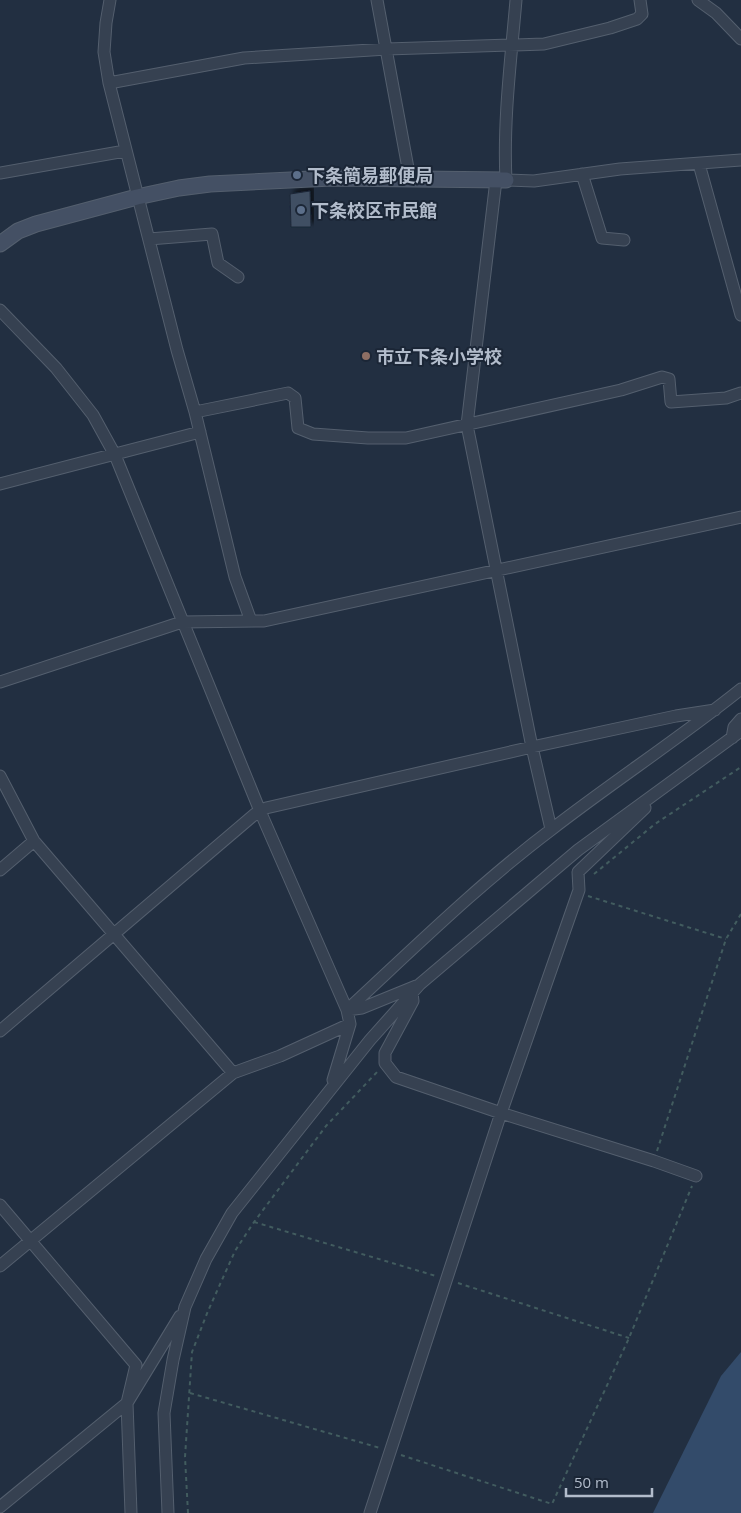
<svg xmlns="http://www.w3.org/2000/svg" width="741" height="1513" viewBox="0 0 741 1513" font-family="'Open Sans','Noto Sans JP',sans-serif">
<style>
.water{fill:#334b6a}
.building{fill:#404f63;stroke:#1d2838;filter:url(#shadow)}
.lines{fill:none;stroke-linecap:round;stroke-linejoin:round}
.street-casing{stroke:#545f6e;stroke-width:13}
.secondary-casing{stroke:#545f6e;stroke-width:17}
.path{stroke:#425c5f;stroke-width:2;stroke-dasharray:4 4;stroke-linecap:butt}
.street{stroke:#364151;stroke-width:11}
.secondary{stroke:#445064;stroke-width:15}
.service-dot{fill:#5c6f8a;stroke:#1b2636;stroke-width:2}
.education-dot{fill:#8d6e63;stroke:#1b2636;stroke-width:2}
.labels{text-anchor:middle;dominant-baseline:central;stroke-width:4;stroke-linejoin:round;paint-order:stroke}
.poi-label{font-size:18px;font-weight:bold;fill:#b2bccb;stroke:#1b2636;text-anchor:start}
</style>
<defs>
<filter id="shadow"><feDropShadow dx="4.5" dy="-4.5" stdDeviation="2.5" flood-color="#0009"/></filter>
</defs>
<rect width="100%" height="100%" fill="#222f41"/>
<!-- water -->
<path class="water" d="M741,1352v161h-88l68,-137z"/>
<!-- building -->
<path class="building" d="M310,191l1,36h-20l-1,-33z"/>
<g class="lines">
<!-- street casing -->
<g class="street-casing">
<path id="street" d="M110,0l-4,23 -2,29 5,31 68,267 18,62 40,165 16,44
M377,0l33,179
M516,0c-5,59 -13,121 -10,180l28,1 86,-12 121,-9
M698,0l18,13 25,26
M109,83l135,-25 143,-9 157,-5 66,-16 27,-9 5,-5 -2,-14
M699,164l42,151
M0,173l125,-22
M582,174l20,64 22,2
M496,180l-29,245 65,322 19,82
M149,239l63,-5 6,29 20,14
M0,310l56,58 37,47 22,40 145,356 87,199 3,14 -17,56
M195,412l93,-19 7,5 3,30 15,6 55,4h38l215,-48 41,-13 7,2 2,23 55,-4 15,-5
M0,484l200,-52
M0,682l182,-60 82,-1 477,-104
M732,738l2,-11 7,-8
M0,776l34,65 199,232
M0,870l34,-29
M412,993l1,8 -28,52v10l11,14 105,36 153,48 42,15
M347,1010c67,-62 132,-126 205,-181 62,-48 128,-91 189,-140
M347,1010l15,-2 54,-22
M0,1031l255,-217 11,-6 266,-61 144,-31 39,-6
M0,1205l136,160 -9,38 4,110
M0,1266l233,-193 47,-17 70,-32
M0,1507l127,-104 53,-87
M168,1513l-4,-100 9,-53 12,-53 21,-48 26,-46 138,-173 50,-56 158,-134 163,-119
M370,1513l131,-400 78,-223 -1,-18 67,-64"/>
</g>
<!-- secondary casing -->
<g class="secondary-casing">
<path id="secondary" d="M0,244l18,-13 18,-7 101,-27 42,-9 31,-4 122,-6 174,2"/>
</g>
<!-- path -->
<path class="path" d="M594,874l61,-50 86,-57
M588,896l138,43
M657,1151l69,-212 15,-25
M254,1222l182,54
M458,1283l171,55
M190,1393l190,55
M401,1455l151,49 77,-166 63,-152
M188,1513l-3,-56 7,-105 16,-41 27,-60 19,-29 72,-96 52,-55"/>
<!-- street -->
<use href="#street" class="street"/>
<!-- secondary -->
<use href="#secondary" class="secondary"/>
</g>
<!-- markers -->
<g class="service-dot">
<circle cx="297" cy="175" r="5"/>
<circle cx="301" cy="210" r="5"/>
</g>
<circle class="education-dot" cx="366" cy="356" r="5"/>
<g class="labels">
<!-- poi labels -->
<g class="poi-label">
<text x="307" y="175">下条簡易郵便局</text>
<text x="311" y="210">下条校区市民館</text>
<text x="376" y="356">市立下条小学校</text>
</g>
</g>
<!-- scale -->
<path d="M566 1488v8h86v-8" fill="none" stroke="#b2bccb" stroke-width="2.5"/>
<text x="574" y="1488" font-size="15" fill="#b2bccb" stroke="#1b2636" stroke-width="4" paint-order="stroke">50 m</text>
</svg>
